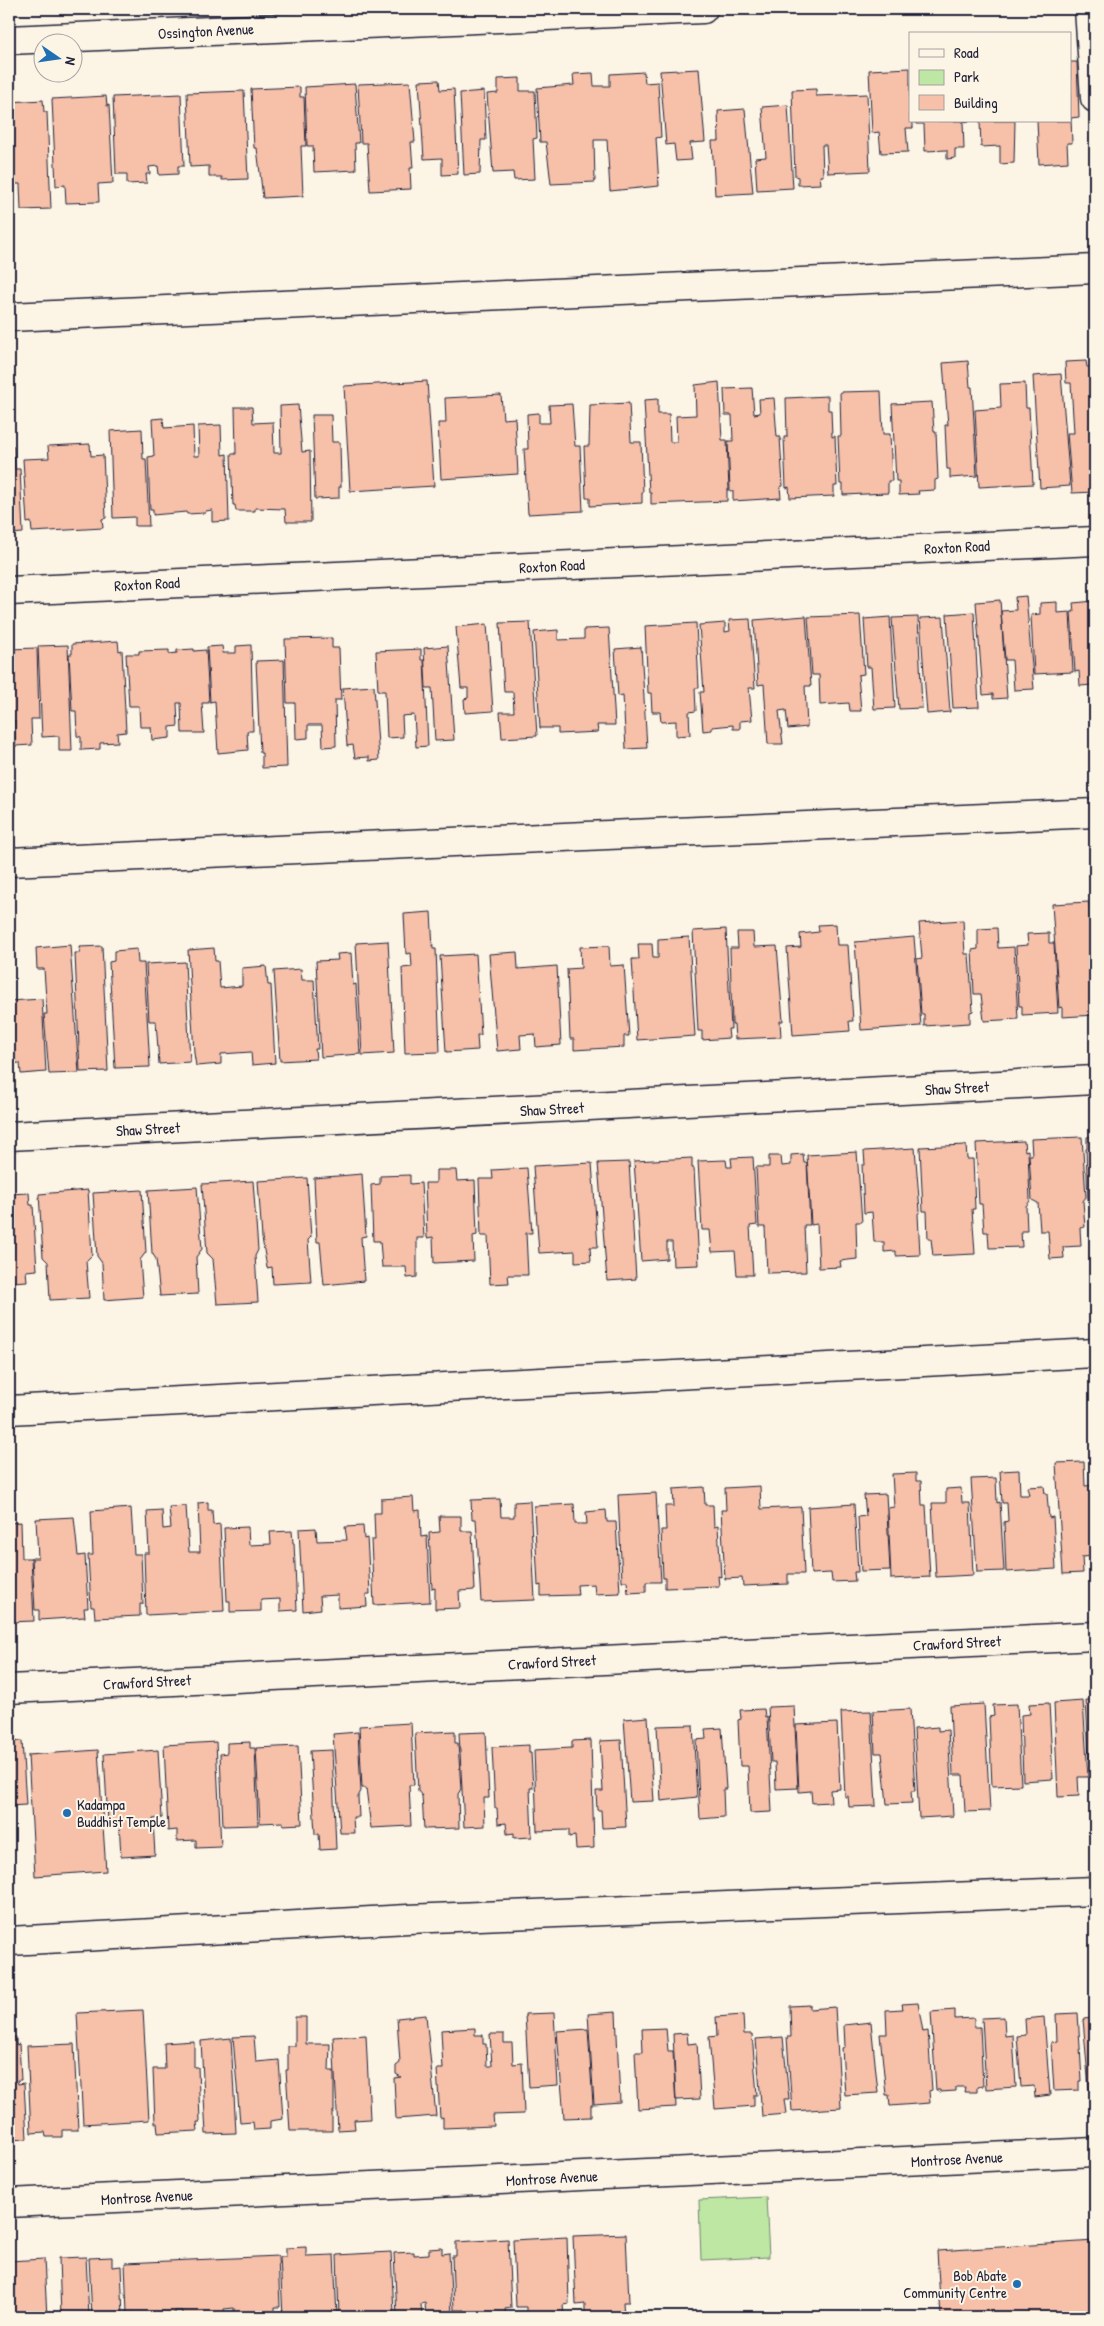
<svg xmlns="http://www.w3.org/2000/svg" width="1104" height="2326" viewBox="0 0 1104 2326" font-family="'Patrick Hand',sans-serif">
<style>
.green{fill:#bde7a3;stroke:#70846f}
.building{fill:#f6c0a9;stroke:#22223b}
.lines{fill:none;stroke-linecap:round;stroke-linejoin:round}
.minor-casing{stroke:#22223b;stroke-width:31}
.minor{stroke:#fcf5e5;stroke-width:28}
.poi-dot{fill:#1f6fb2;stroke:#fcf5e5;stroke-width:2}
.labels{text-anchor:middle;dominant-baseline:central;stroke-width:4;stroke-linejoin:round;paint-order:stroke}
.street-label{font-size:15px;fill:#22223b;stroke:#fcf5e5}
.poi-label{font-size:15px;fill:#22223b;stroke:#fcf5e5;text-anchor:start}
</style>
<rect width="100%" height="100%" fill="#fcf5e5"/>
<filter id="ink" filterUnits="userSpaceOnUse"><feTurbulence type="fractalNoise" baseFrequency=".02" numOctaves="2"/><feDisplacementMap in="SourceGraphic" scale="10" xChannelSelector="R" yChannelSelector="G"/><feConvolveMatrix kernelMatrix="1 2 1 2 8 2 1 2 1" color-interpolation-filters="sRGB"/></filter>
<g filter="url(#ink)">
<!-- green -->
<path class="green" d="M766,2197l3,60 -68,3 -2,-60z"/>
<!-- building -->
<path class="building" d="M1070,62h7l2,55 -8,1 1,25h-5l1,19 -29,2 -2,-43h33z
M910,68v53h3v7h-7l2,24 -27,1 -2,-21 -7,1 -3,-63z
M699,69l6,73 -15,1 2,17 -16,1 -2,-17 -8,1 -6,-74z
M644,72l1,11 13,-1 3,55 -5,1 3,48 -49,5 -3,-51h-13l1,42 -44,2 -5,-42h-6l-3,-54 37,-3 -1,-11 20,-1 1,13h16v-12z
M520,78v13h15l2,47 -4,1 2,40 -21,1 -1,-8 -20,1 -6,-79 11,-1v-14z
M439,80l1,10 14,-1 4,85 -16,1v-17l-18,1 -5,-78z
M410,82l5,60h-4l2,26h-3l1,21 -41,2 -3,-48h-6l-3,-59z
M355,84l4,59h-4l1,27 -42,2 -1,-26h-6l-2,-59z
M300,87v10h4l2,49h-5l2,50 -40,2 -6,-50h-3l-3,-59z
M816,89v7l51,-2 3,77 -42,2 -2,-28h-4l1,31h-3l1,8 -23,1v-8l-3,-1 -3,-86z
M244,91l4,88 -26,1v-3h-13v-11l-19,1 -3,-74z
M484,91l2,49h-5l-1,34 -16,1 -4,-82z
M181,94l3,72h-6v8l-19,1 -1,-9 -9,1 1,7h-4l1,9 -20,1v-10h-11l-3,-77z
M106,96l1,10 2,-1 4,78 -15,1 1,18 -33,1 -1,-18 -9,1 -4,-87z
M43,100l1,12h3l4,97 -30,1 -1,-26h-11v-82z
M788,105l5,83 -36,2 -2,-32 11,-1 -4,-50z
M745,109l8,84 -38,2 -3,-54h7l-1,-30z
M916,121h53l-6,1 1,27h-9v9l-8,1v-9l-22,1 -1,-27h-8z
M980,121h35l-1,42 -14,1v-18l-19,1z
M968,361l2,26h2l5,89 -27,2v-9h-3l-2,-44h3l-5,-62z
M1086,361l1,6h4l4,62v63l-23,1 -5,-60h7l-3,-50h-5l-1,-21z
M1061,374l9,112 -30,2 -7,-112z
M427,381l7,105 -84,5 -6,-105z
M719,382l3,58h5l2,50h-2v11l-76,3v-11h-2l-5,-93 14,-1v15h11l1,28h7l-1,-26 20,-1 -1,-30z
M1025,383l1,25h3l4,76 -54,3 -4,-77 26,-2 -1,-24z
M752,388l2,26 6,-1 -1,-14 15,-1 3,39h3l3,49 -3,1 1,11 -48,3v-10h-3l-2,-50h5l-1,-26h-7l-1,-26z
M881,391l2,43h7l2,47h-4v12l-45,2v-11h-3l-2,-48h3l-1,-44z
M501,395l2,24 12,-1 3,56 -77,5 -3,-56h8l-1,-25z
M828,396v14h3l1,27 3,-1 2,50h-3v10l-44,2 -1,-11 -3,1 -2,-51h3l-1,-39z
M932,402l2,30h2l2,47 -3,1v10l-17,1 1,3 -20,1v-14h-3l-4,-77z
M629,403l2,39h10l2,51h-1v10l-52,3v-8h-4l-2,-52h5l1,-41z
M572,404l3,42h5l3,65 -55,3 -4,-65h4l-1,-35 12,-1v10h11l-1,-18z
M298,405l4,47 8,-1 1,71h-25l-1,-13 -30,-1v3h-19l-1,-6h-2l-2,-51h5l-1,-47h17l1,16 20,-1 1,31h7l-1,-47z
M312,415h19l1,27h8l1,45h-2v11l-24,1z
M163,418l1,10 29,-2 1,30h5l-1,-30 23,-1 1,30 5,-1 2,67 -17,1v-12l-6,1 -1,2 -18,1 -1,-2 -33,3v-5h-3l-2,-53 6,-1 -2,-37z
M142,429l1,30h3l3,67h-14v-9l-22,1 -3,-87z
M90,444l1,12 12,-1 3,63 -4,1 1,9 -71,4 -1,-10 -4,1 -4,-64 26,-1 -1,-12z
M9,446h5l1,23h5l3,64 -14,1z
M1026,596l8,93 -20,1 -2,-30h-7l-4,-49 15,-1 -1,-13z
M1000,600l7,98 -14,1v-5l-10,1 -7,-93z
M1095,601v70h-3l1,14 -13,1 -1,-15 -4,1 -4,-60h3l-1,-9z
M1057,602v11l13,-1 3,60 -39,2 -3,-59 9,-1v-11z
M974,612l5,95 -26,1 -6,-94z
M860,615l4,59 -6,1 3,36h-11l-1,-8 -29,2 -1,-30h-7l-4,-58z
M806,616l5,70h-6l2,41 -19,2 -2,-19 -7,1 4,33h-15l-4,-60 -6,1 -4,-65z
M890,617l5,91 -21,1 -3,-42h-4l-3,-48z
M918,617l4,91 -23,1 -7,-91z
M943,617l7,95 -23,2 -7,-96z
M750,619l5,69h-6l3,32 -12,1v8h-7v-4l-21,2v3l-9,1 -3,-39h4l-5,-67 26,-2v9l5,-1 -1,-11z
M530,622l7,114 -35,2 -2,-26h14l-1,-20h-9l-4,-69z
M696,623l3,65h-4l1,23 -7,1 1,23 -14,1v-15l-15,1 -1,-10h-8l-1,-19h-3l-3,-67z
M487,624l6,87 -28,2 -1,-14 4,-1v-10h-7l-5,-61z
M609,628l6,97h-18l1,7 -40,2v-6h-18l-6,-96 24,-2v10l26,-1v-10z
M332,638v10h7l2,52h-6l1,46 -13,1 -1,-22h-14v13l-12,1 -1,-36h-8l-2,-64z
M118,641l1,10 3,-1 4,82 -9,1 1,9 -18,1v6l-19,1v-13l-4,-1 -1,-25h-4l-3,-57h3v-10z
M68,645l4,106h-13v-15l-17,1 -4,-91z
M251,645l2,86h-6l1,19 -30,3 -3,-52 -5,1 -3,-55 15,-1 1,7h13v-7z
M448,646l6,94 -19,1 -3,-53h-6l-2,-40z
M641,647l6,101 -21,1 -3,-54 -5,1 -3,-47z
M37,648l2,71h-8l1,26 -17,1v-25h-6v-72z
M194,649v2l12,-1 3,53h-7l2,30h-22l-1,-30h-4l1,23 -8,1v11l-18,2 -1,-13h-11l-1,-21h-10l-3,-52h13v-3l30,-1v4l8,-1v-3z
M421,649v11h3l4,86 -12,1 -2,-32 -12,1 1,21 -16,1 -2,-47h-7l-2,-40z
M284,660l3,107 -25,1v-15h-2l-4,-92z
M374,686l5,74 -10,1v-4l-14,1 -2,-13 -6,1 -4,-58z
M1089,902l1,18h5v95l-33,2v-10l-3,1 -7,-104z
M431,912l2,37h3l4,103 -35,1 -3,-85 10,-1 -1,-14 -5,1 -2,-40z
M963,920l2,34h4l4,57 -3,1v11l-46,3v-12h-3l-4,-55 5,-1 -3,-35z
M836,924l1,21h11l5,76h-4l1,10 -57,4 -6,-87 14,-1 -1,-13 19,-2 -1,-7z
M997,928l1,20 16,-1 4,72 -34,2 -3,-27h-7l-2,-44 6,-1v-20z
M726,929l5,100h-3l1,9 -27,2v-9h-4l-5,-100z
M737,932h16l1,15 23,-1 6,75h-3l1,16 -46,2 -1,-14h-2l-2,-77h8z
M1049,933v10h5l4,70 -36,2v-9h-3l-3,-60 12,-1 -1,-11z
M689,937l6,99 -58,4 -5,-81h7l-1,-15h14l1,14h5v-19z
M914,937l7,89 -60,4 -6,-88z
M388,941l6,112 -32,2 -6,-112z
M70,945l9,128 -30,1 -5,-60h3l-3,-45h-7l-1,-21z
M102,946l6,125 -28,1 -5,-119h5l-1,-6z
M609,946l1,20 14,-1 5,71h-5v11l-50,3v-11h-4l-3,-70 14,-1 -1,-21z
M214,948l1,13h3l2,27 22,-2v-18l24,-2 2,19h3l4,78 -23,2 -1,-13 -30,2v10l-25,2 -2,-13 -6,-103z
M137,949l1,14h6l6,104 -35,1 -6,-106 5,-1v-10z
M517,952l1,17 39,-3 4,79 -25,2 -1,-13 -15,1 1,14 -24,2 -8,-97z
M351,953l2,32 3,-1 4,70 -39,3 -5,-96 22,-1 -1,-6z
M476,954l5,81h-4l1,15 -32,2 -6,-96z
M185,962l5,100 -31,2 -3,-43h-7l-3,-57z
M301,969l1,11h12l4,69h-3l1,10 -36,2 -6,-90z
M42,999l4,73 -25,2 -1,-11 -11,1v-63z
M1095,1136v111h-1l-2,-47h-4l-2,-51h1v-12z
M1082,1137l4,60 -3,4 2,26 -5,1 1,18 -18,1 1,11 -14,1 -2,-28h-8l-2,-28 -6,-3 -3,-45h3l-1,-16z
M1024,1141l1,10 3,-1 2,51 -4,5 1,25h-6l1,16 -33,1 -1,-16h-4l-2,-28h-3l-3,-61z
M966,1145l1,14h6l2,50h-3l3,45 -42,2 -2,-17h-3l-1,-28h-4l-3,-64z
M915,1148l5,63 -2,3 2,41 -24,1v-5l-12,1v-10h-10l-2,-30 -8,1 -2,-48h3l-1,-14z
M857,1152l5,70h-6l1,37 -17,2 1,6 -22,1 -2,-44 -6,1 -4,-70z
M803,1154l1,9h3l3,62h-6l2,47 -39,1 -2,-46h-6l-3,-60h13v-11h12l1,10 9,-1v-10z
M753,1157l4,68 -7,1 3,49h-16l-2,-24 -23,1 -2,-22h-8l-4,-69 28,-1 1,7h5l-1,-9z
M692,1158v10h2l5,97 -26,1 -1,-24h-5v17l-26,2 -7,-100z
M629,1162l7,117 -29,2 -9,-118z
M592,1163l6,84h-8l1,14 -16,1v-11l-36,2 -6,-87z
M527,1168l5,65h-6l2,42h-20l1,8 -19,1 -2,-48h-7l-2,-57h14l-1,-9z
M436,1170h20l1,11 18,-1 2,55 -4,1 1,25 -40,2 -1,-26 -6,1 -2,-55h11z
M362,1174l4,62 -5,1 3,44 -40,4 -4,-43h-3l-3,-64z
M410,1175v9l11,-1 3,55h-7v39l-10,1 -1,-11h-24l-2,-26h-7l-2,-56 9,-1v-8z
M307,1178l4,59 -3,3 3,42 -38,2 -1,-17 -5,1 -5,-30 -4,-57z
M253,1181l5,69 -3,6 3,46 -41,2 -4,-45 -6,-6 -5,-69z
M197,1187l5,62 -6,8 2,37 -38,2 -4,-37 -4,-6 -4,-63z
M88,1190l4,65 -6,6 3,37 -39,2 -2,-38 -5,-5 -4,-63z
M142,1190l4,62 -6,8 3,37 -39,3 -2,-37 -5,-7 -4,-63z
M29,1193l1,12h3l4,65 -11,1 1,10 -15,1v-10h-3v-78z
M1084,1462l1,24 10,-1v71l-13,1 1,16 -20,1 -7,-111z
M1019,1470l1,25h9l-2,-8 17,-1 1,8h2l2,24 4,-1 3,52 -50,3 -2,-50 4,-1 -1,-18h-5l-2,-32z
M916,1473v8h5l1,24h4l4,72 -39,2 -3,-71 6,-1 -2,-33z
M996,1478l1,25 3,-1 4,69 -27,1 -6,-93z
M760,1486l1,23 40,-2 3,67h-16v10l-45,2 -1,-8 -17,1 -4,-69h5l-1,-22z
M704,1487l1,18h8l1,22 4,-1 3,51 -3,-1 1,10 -54,2v-10h-2l-2,-48h5l-1,-24h9l-1,-17z
M961,1488l1,15h8l3,72 -37,2 -4,-74h14v-14z
M656,1493l5,89h-15v10l-18,1 -1,-12h-5l-4,-86z
M886,1494l4,76 -29,1 -3,-54 8,-1 -2,-21z
M413,1497l1,14 6,-1 1,27 6,-1 3,66 -56,3 -3,-65h4l-1,-27h7v-14z
M500,1499l1,18h13v-15l16,-1 5,99 -54,2 -5,-83h-4l-1,-19z
M208,1502v8h4l1,15 7,-1 4,87 -78,4 -2,-62h5l-2,-42 15,-1 1,19 8,-1 -2,-21 17,-1 3,46h11l-2,-49z
M574,1504l1,20h12l-1,-12 20,-2 1,12h9l4,71 -25,1 -1,-10 -17,1 1,10 -37,1v-11l-3,1 -4,-80z
M854,1504l4,68h-4l1,9 -23,1 -1,-9 -20,1 -3,-67z
M131,1508l3,46h7l2,50h-3v12l-45,2 -1,-11h-3l-3,-52h5l-2,-44z
M439,1516h22v15h11l3,59 -16,1 1,17 -25,1v-21l-3,1 -3,-56 11,-1z
M74,1517l4,39 7,-1 3,53h-4l1,9 -46,3v-10h-4l-3,-52h6l-2,-39z
M21,1522l1,36h9l3,63 -25,1v-99z
M363,1526l1,13 3,-1 1,16 2,40h-4l1,12 -29,2v-13l-18,1 1,13 -18,2 -4,-82 17,-1 1,13 30,-1 -2,-13z
M248,1527l1,18 22,-1 -1,-12 22,-1 1,12h1l3,67 -17,1v-12l-19,1v11l-31,1v-11h-3l-3,-73z
M1086,1700h9v99h-2l-2,-25h-1z
M1083,1701l5,76h-10l1,19 -21,1 -4,-94z
M1049,1703l4,76 -30,2 -2,-66 9,-1 -1,-10z
M984,1704l6,107 -25,1 -2,-37h-10l-3,-69z
M1017,1704l4,81 -29,1 -3,-69 5,-1 -1,-11z
M794,1706l4,82 -22,1 -1,-27h-4l-3,-55z
M764,1709l1,8 2,-1 5,96 -22,1 -2,-47h-8l-2,-46 3,-1 -1,-9z
M910,1709l5,82h-4l1,12 -25,1 -5,-51h-7l-2,-42z
M871,1711l5,95 -27,1 -1,-11 -3,1 -4,-85z
M648,1717l6,84 -24,1 -6,-83z
M411,1723l3,62h-5l2,41 -40,2 -5,-40h-4l-3,-62z
M837,1723l3,66 -10,1 1,12 -19,1 -1,-12 -12,1 -3,-67z
M693,1725l4,72 -36,4 -4,-75z
M938,1727v4l10,-1 5,86 -34,2 -5,-89z
M722,1728l4,61h-3l1,28 -24,2 -4,-79 10,-1 -1,-10z
M455,1731v12h3l3,46 -3,5 1,34 -35,1 -2,-33 -4,-5 -3,-58z
M358,1732l3,59 -3,6 1,20h-6l1,16h-14l-7,-99z
M486,1732l3,66h-5l1,28 -21,1 -5,-94z
M591,1740l3,108 -18,1 -1,-13 -6,1v-7l-32,1 -3,-81 38,-2v-7z
M621,1740l5,87 -24,1 -1,-18h-4l-1,-19h7l-3,-50z
M22,1741l4,64 -17,1v-64z
M216,1742l5,105 -25,1v-8l-19,1v-11l-9,1 -4,-86z
M250,1742v6h5l3,77 -35,1 -3,-72 7,-1v-10z
M529,1745v8h2l2,35h-3l2,49 -18,1v-5l-7,1 -1,-11 -8,1 -1,-16h-2l-3,-61z
M298,1746l4,78 -19,1v-3l-23,1 -4,-75z
M98,1750l8,121 -71,5 -7,-121z
M158,1750l4,68 -9,1 2,36 -34,2 -2,-36 -11,1 -4,-68z
M332,1750l4,99 -16,1 -1,-16h-4l-5,-83z
M918,2003l5,29 5,-1 4,59 -3,1 1,12 -40,3 -1,-11h-3l-6,-61h7l-1,-24 17,-1 -1,-5z
M810,2005v4l25,-2 6,101 -49,3 -5,-74h4l-1,-31z
M143,2010l6,110 -66,4 -6,-111z
M955,2010v9l19,-1v9h6l3,59 -6,1v5h-13l1,-5h-9v4l-16,1v-2h-4l-5,-78z
M616,2012l4,90 -26,2 -6,-90z
M554,2013l4,72 -29,2 -4,-73z
M1078,2013l4,68h-3v9l-25,1 -3,-49 6,-1 -1,-27z
M426,2015l10,101 -40,3 -2,-41 7,-1 -5,-3v-8l4,-3 -3,-45z
M743,2015l1,19h8l5,61h-3v11l-39,3 -6,-72 8,-1 -1,-19z
M295,2017h11v27h24l-1,27h5v41h-2v19h-42l-4,-61h2v-24h7z
M1004,2017l1,19 8,-1 3,52 -30,2 -4,-71z
M1044,2017l6,78 -15,2 -1,-11 -13,1 -4,-51 9,-1 -1,-16z
M1095,2018v70l-6,1 -6,-70z
M871,2022l7,71 -33,2 -3,-47 3,-1 -1,-22z
M475,2028v7h8v9h3l1,22h5l-2,-32h14v9h8l1,21 9,-1 2,51 -31,1 1,11 -51,2v-11l-3,1 -3,-49h6l-2,-39z
M666,2028l2,23h5l3,56 -38,2 -3,-57h8l-1,-23z
M588,2029l5,76h-2v12l-27,1 -7,-87z
M687,2033l1,11 9,-1 3,56 -24,1 -3,-66z
M366,2035l4,84 -16,1 1,9 -17,1 -5,-93z
M254,2036l2,26 23,-2 4,59 -13,2v8l-16,1 -1,-8 -13,1 -7,-86z
M16,2037v8l3,-1 2,36h-4l1,4 6,-1 3,56 -18,1v-102z
M783,2037l6,62h-5l2,15 -24,2 -6,-77z
M231,2038l5,95 -30,1 -5,-93z
M194,2041v26h4l2,55h-3l1,9 -40,2 -1,-10h-2l-2,-54h12l-1,-26z
M74,2044l4,86h-16v7h-16l-1,-5 -14,1 -4,-87z
M626,2234l3,68h-6l1,15h-39v-13l-9,1 -3,-69z
M567,2237l2,67 -6,1 1,12h-38v-10h-10l-3,-67z
M508,2239l3,69 -6,1 1,8h-40l-1,-7h-11l-2,-54h4v-14z
M1095,2241v76h-154l-4,-66z
M306,2247v9l28,-1 3,62h-54l-3,-60h6v-9z
M442,2248v6l7,-1 3,64h-26l-1,-14 -4,1 1,13h-25l-3,-64 20,-1v3l15,-1v-5z
M391,2252l3,61h-4v4h-51l-2,-62z
M278,2256l2,51h-5v10h-41v-9l-10,1 1,8h-43v-6h-7v6h-42v-4h-6l-2,-50z
M86,2257l3,60h-28l-2,-59z
M112,2257v10l9,-1 2,51h-31l-3,-59z
M44,2259l3,58h-38v-56z"/>
<g class="lines">
<!-- minor casing -->
<g class="minor-casing">
<path id="minor" d="M1089,9l6,89
M9,40l694,-31
M9,317l1086,-48
M9,591l1086,-50
M9,862l1086,-49
M9,1136l1086,-56
M9,1410l1086,-57
M9,1689l1086,-53
M9,1941l399,-22 687,-28
M9,2203l1086,-51"/>
</g>
<!-- minor -->
<use href="#minor" class="minor"/>
</g>
</g>
<!-- markers -->
<g class="poi-dot">
<circle cx="67" cy="1813" r="5"/>
<circle cx="1017" cy="2284" r="5"/>
</g>
<g class="labels">
<!-- street labels -->
<g class="street-label">
<text transform="translate(206 31) rotate(-3)">Ossington Avenue</text>
<text transform="translate(957 547) rotate(-3)">Roxton Road</text>
<text transform="translate(552 566) rotate(-3)">Roxton Road</text>
<text transform="translate(147 584) rotate(-3)">Roxton Road</text>
<text transform="translate(957 1088) rotate(-3)">Shaw Street</text>
<text transform="translate(552 1109) rotate(-3)">Shaw Street</text>
<text transform="translate(148 1129) rotate(-3)">Shaw Street</text>
<text transform="translate(957 1643) rotate(-3)">Crawford Street</text>
<text transform="translate(552 1662) rotate(-3)">Crawford Street</text>
<text transform="translate(147 1682) rotate(-3)">Crawford Street</text>
<text transform="translate(957 2159) rotate(-3)">Montrose Avenue</text>
<text transform="translate(552 2178) rotate(-3)">Montrose Avenue</text>
<text transform="translate(147 2197) rotate(-3)">Montrose Avenue</text>
</g>
<!-- poi labels -->
<g class="poi-label">
<text x="77" y="1804">Kadampa<tspan x="77" dy="17">Buddhist Temple</tspan></text>
<text x="1007" y="2275" text-anchor="end">Bob Abate<tspan x="1007" dy="17">Community Centre</tspan></text>
</g>
</g>
<!-- margin -->
<rect width="1104" height="2326" fill="none" stroke="#fcf5e5" stroke-width="30"/>
<rect x="15" y="15" width="1074" height="2296" fill="none" stroke="#22223b" stroke-width="2" filter="url(#ink)"/>
<!-- legend -->
<rect x="909" y="32" width="162" height="90" fill="#fcf5e5" stroke="#a5a1a1"/>
<rect x="919" y="49" width="25" height="8" fill="#fcf5e5" stroke="#a5a1a1"/>
<text x="954" y="58" font-size="15" fill="#22223b">Road</text>
<rect x="919" y="70" width="25" height="15" fill="#bde7a3" stroke="#a5a1a1"/>
<text x="954" y="82" font-size="15" fill="#22223b">Park</text>
<rect x="919" y="95" width="25" height="15" fill="#f6c0a9" stroke="#a5a1a1"/>
<text x="954" y="108" font-size="15" fill="#22223b">Building</text>
<!-- north arrow -->
<g transform="translate(58 58) rotate(103)"><circle r="24" fill="#fcf5e5" stroke="#a5a1a1"/>
<path d="M0-4L9 19L0 12L-9 19Z" fill="#1f6fb2"/>
<text y="-8" font-size="14" font-weight="bold" text-anchor="middle" fill="#22223b">N</text>
</g>
</svg>
